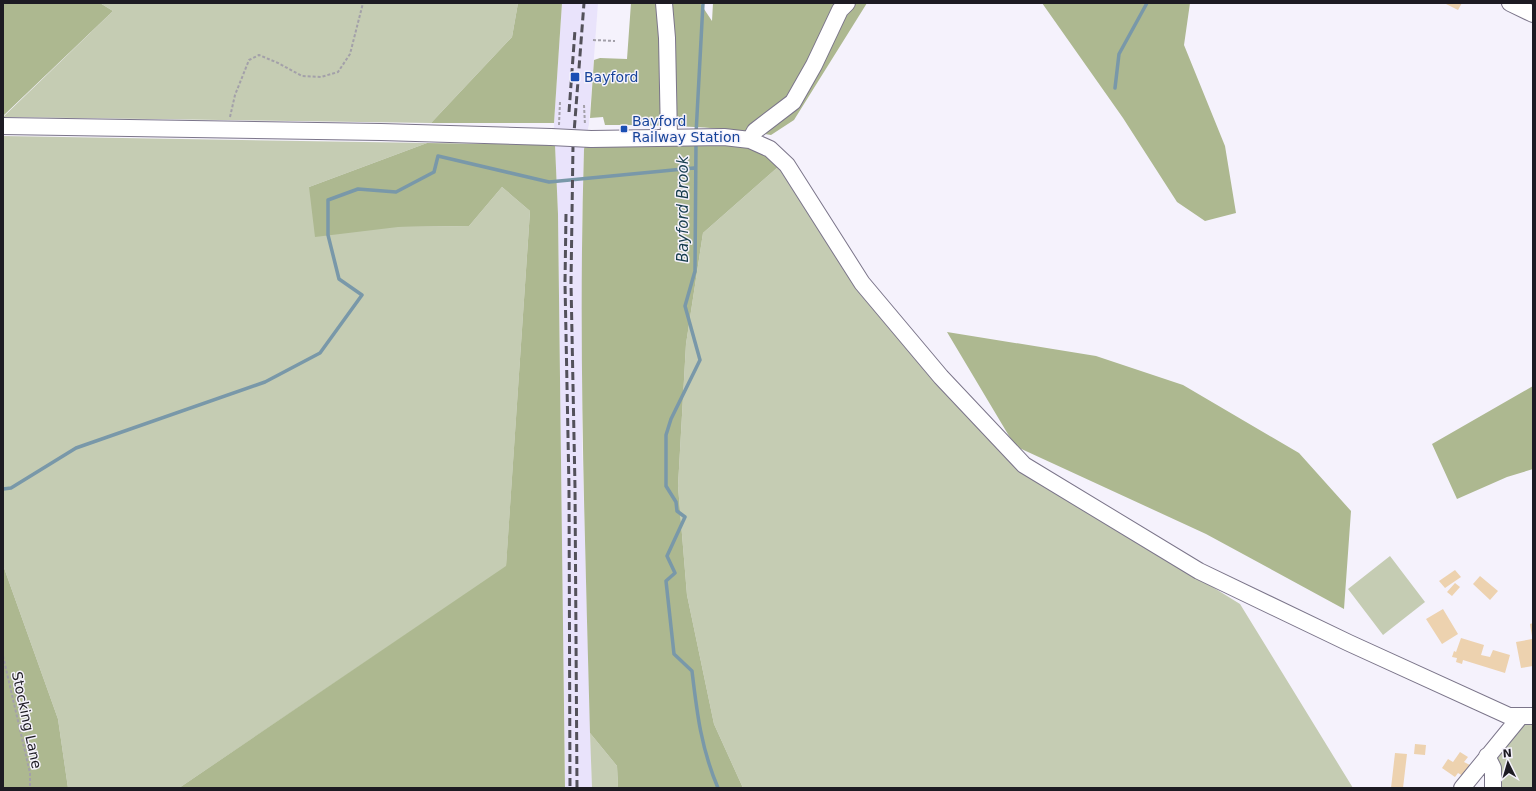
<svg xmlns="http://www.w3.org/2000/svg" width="1536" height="791" viewBox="0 0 1536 791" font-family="'DejaVu Sans',sans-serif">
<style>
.built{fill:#e9e3fb}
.green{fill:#c5ccb3}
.forest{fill:#adb890}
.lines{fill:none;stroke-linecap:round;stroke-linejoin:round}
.stream{stroke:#7998a9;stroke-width:3.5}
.building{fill:#edd2af}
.minor-casing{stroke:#7b758a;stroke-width:18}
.path{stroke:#a3a0a9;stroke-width:2;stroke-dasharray:3 2;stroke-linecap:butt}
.minor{stroke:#fff;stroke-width:16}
.rail{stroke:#53515a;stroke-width:3;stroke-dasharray:8 4;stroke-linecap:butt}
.minor-bridge-casing{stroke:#7b758a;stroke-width:18;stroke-linecap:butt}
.minor-bridge{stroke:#fff;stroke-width:16}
.transit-dot{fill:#1a4fb4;stroke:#f5f2fc;stroke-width:1.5}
.labels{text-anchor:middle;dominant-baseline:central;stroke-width:3;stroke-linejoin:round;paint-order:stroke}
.transit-label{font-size:14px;fill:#164399;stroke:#f5f2fc;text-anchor:start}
.street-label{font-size:14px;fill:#1d1b23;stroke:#f5f2fc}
.water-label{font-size:15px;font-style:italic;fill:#163d4d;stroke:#f5f2fc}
</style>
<rect width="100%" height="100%" fill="#f5f2fc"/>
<!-- built -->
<path class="built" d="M562,3h36l-9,121 -5,25 -2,69v221l10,349h-27l-7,-574 -4,-91z"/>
<!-- green -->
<path class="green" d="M100,3h418l-6,34 -81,86 -428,-6 110,-106z
M3,136l424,7 -118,44 89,40 71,-1 33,-39 28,24 -24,356 -327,221h-111l-10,-69 -55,-154z
M778,167l161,216 83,86 218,135 113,184h-610l-29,-64 -27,-129 -9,-109 8,-142 17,-111z
M1390,556l35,46 -42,33 -35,-46z
M1533,722v66h-37l-1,-31 31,-34z
M590,733l27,33 1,22h-26z"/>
<!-- forest -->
<path class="forest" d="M3,3h97l13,8 -110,105z
M518,3h44l-8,120h-123l81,-86z
M631,3h69l12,18 1,-18h154l-73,117 -23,15c-55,-9 -111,-10 -166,-10l-2,-8 -13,1 4,-58 6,-2 27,1z
M1042,3h148l-6,42 41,101 11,67 -31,8 -28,-19 -54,-84z
M723,142c20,4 44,7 55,25l-75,66 -17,111 -8,142 9,109 27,129 29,64h-125l-1,-22 -27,-33c-5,-195 -12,-389 -6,-584l1,-4z
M427,143l128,2 3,69 7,574h-386l327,-222 24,-355 -28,-24 -33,39 -71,1 -83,10 -6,-50z
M947,332l149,24 87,29 116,68 52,58 -7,98 -138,-75 -191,-88z
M1533,386v83l-26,8 -50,22 -25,-55z
M3,565l55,154 10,69h-65z"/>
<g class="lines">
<!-- stream -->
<path class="stream" d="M1115,88l4,-34 28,-51
M696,134l7,-131
M696,142l-1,129 -10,35 15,54 -29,59 -5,16v51l10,16 1,9 8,6 -18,39 8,17 -9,8 8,73 18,17c5,42 9,77 26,117
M3,489l8,-1 65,-40 189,-66 55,-29 42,-58 -23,-16 -11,-44v-35l30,-11 38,3 38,-20 4,-16 111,26 145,-14"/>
</g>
<!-- building -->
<path class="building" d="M1444,3h18l-4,7z
M1455,570l6,7 -16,11 -6,-7z
M1480,576l18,15 -8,9 -17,-16z
M1455,583l5,4 -8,9 -5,-4z
M1443,609l15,25 -16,10 -16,-25z
M1533,623v13h-1l-2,-12z
M1461,638l23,7 -3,10 9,2 3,-7 17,5 -5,18 -42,-13 -1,4 -6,-2 1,-4 -5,-1 2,-6 2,1z
M1532,639l1,27 -12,2 -5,-26z
M1415,744l11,1 -1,10 -11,-1z
M1460,752l8,5 -4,5 6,3 -7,11 -5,-3 -3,4 -13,-9 6,-9 5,3z
M1395,753l12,1 -4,34h-12z"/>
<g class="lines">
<!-- minor casing -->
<g class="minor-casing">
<path id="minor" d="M664,3l3,35 2,99
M1510,3l23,11
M3,126l378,6 170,5
M591,139l133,-2 26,3 20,9 17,16 75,118 79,94 83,88 175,106 150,72 160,73h24
M750,140l5,-9 38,-29 21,-37 26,-55 7,-7
M1487,756l6,12v20
M1462,788l58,-71"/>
</g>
<!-- path -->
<path class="path" d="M593,40l22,1
M584,105l1,20
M230,117l5,-22 14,-35 10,-5 19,8 24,13 19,1 17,-5 12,-18 13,-51
M559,125l1,-23
M3,656l27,117v15"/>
<!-- minor -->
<use href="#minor" class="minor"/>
<!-- rail -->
<path class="rail" d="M569,112l6,-82
M566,214l-1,69 4,205 1,300
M577,788l-2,-300 -4,-205 2,-137 11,-143"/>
<!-- minor-bridge casing -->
<g class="minor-bridge-casing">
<path id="minor-bridge" d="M551,137l40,2"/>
</g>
<!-- minor-bridge -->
<use href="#minor-bridge" class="minor-bridge"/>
</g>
<!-- markers -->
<g class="transit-dot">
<rect x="570" y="72" width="10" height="10" rx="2"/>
<rect x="620" y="125" width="8" height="8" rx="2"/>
</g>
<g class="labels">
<!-- transit labels -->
<g class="transit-label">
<text x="584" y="77">Bayford</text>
<text x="632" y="121">Bayford<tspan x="632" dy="16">Railway Station</tspan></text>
</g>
<!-- street labels -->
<g class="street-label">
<text transform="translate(27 720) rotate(78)">Stocking Lane</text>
</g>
<!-- water labels -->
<g class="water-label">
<text transform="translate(683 209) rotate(-90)">Bayford Brook</text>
</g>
</g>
<!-- border -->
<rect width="1536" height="791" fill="none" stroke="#1d1b23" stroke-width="8"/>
<!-- north arrow -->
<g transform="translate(1508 763) rotate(355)" stroke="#f5f2fc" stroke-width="3" paint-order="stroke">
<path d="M0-3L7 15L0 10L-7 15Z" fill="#1d1b23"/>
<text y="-6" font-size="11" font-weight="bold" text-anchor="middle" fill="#1d1b23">N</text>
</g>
</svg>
